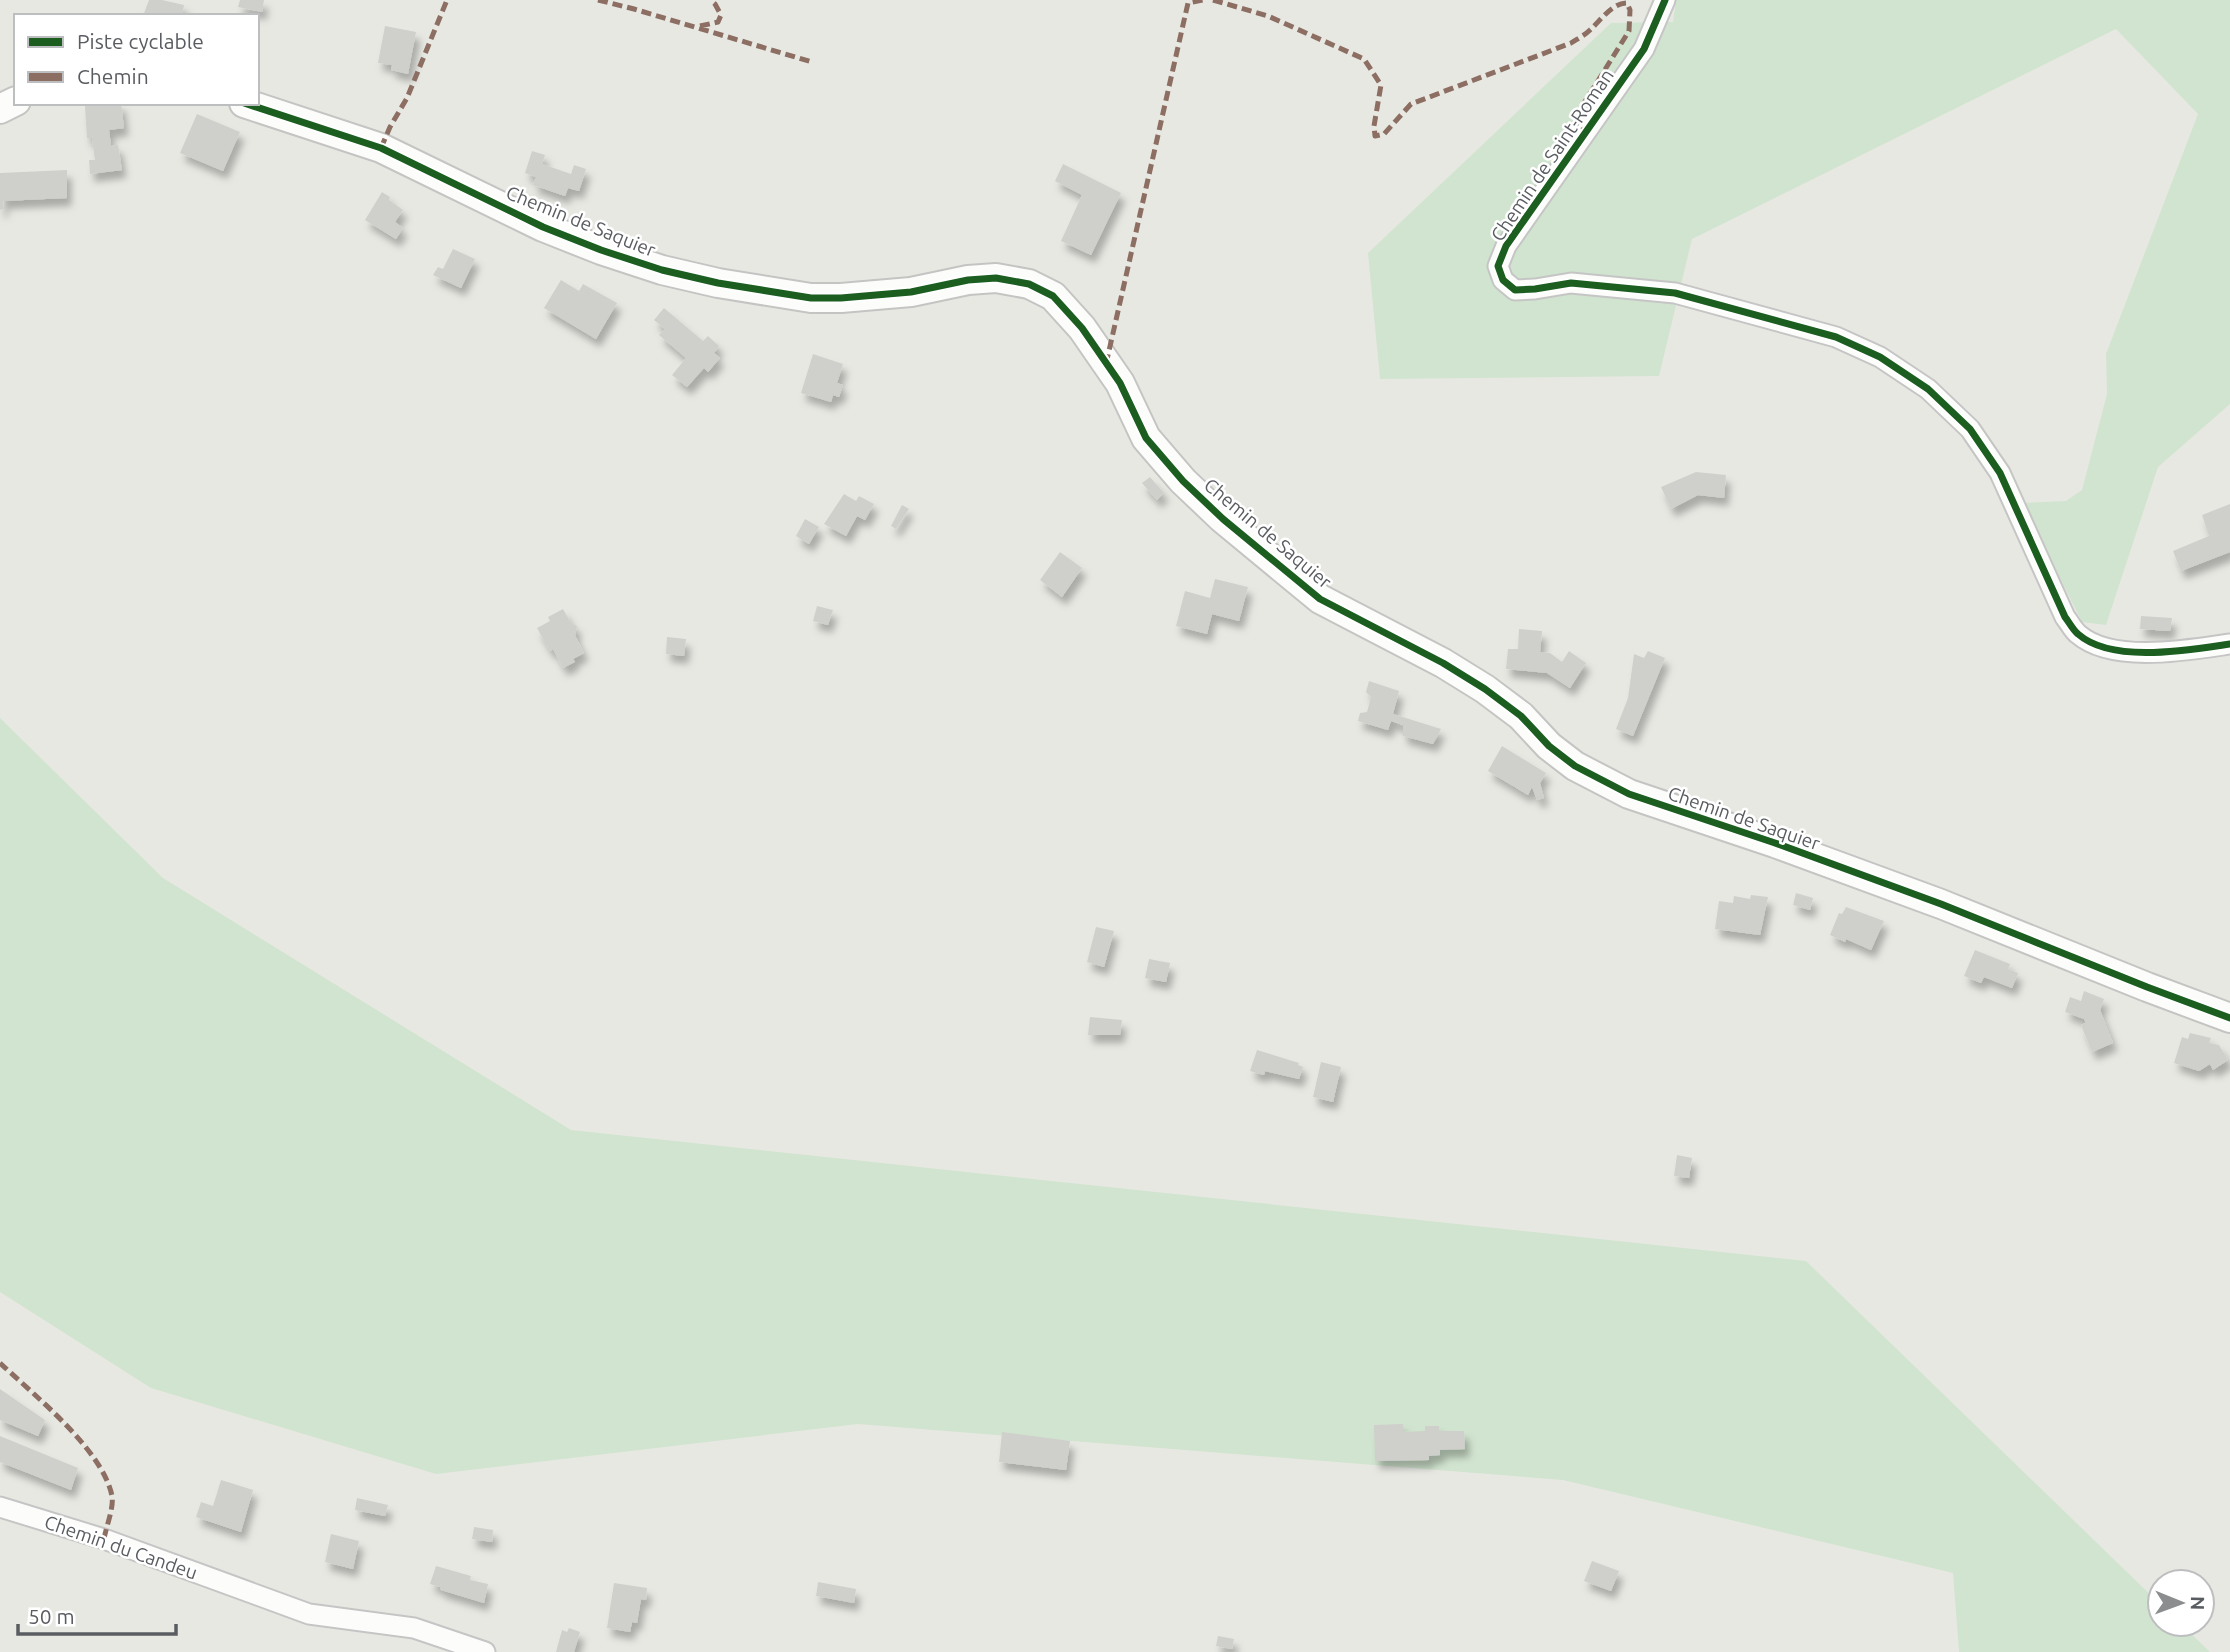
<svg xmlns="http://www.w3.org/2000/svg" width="2230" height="1652" viewBox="0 0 2230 1652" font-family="Ubuntu,sans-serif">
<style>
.green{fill:#d1e4cf}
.building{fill:#cfcfcc;filter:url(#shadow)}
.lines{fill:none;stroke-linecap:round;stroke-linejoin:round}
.street-casing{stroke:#c5c5c5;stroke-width:23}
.secondary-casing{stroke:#c4c5c3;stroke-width:32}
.street{stroke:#fcfcfb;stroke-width:19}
.secondary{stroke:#fcfcfb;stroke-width:28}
.quiet{stroke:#8d6e63;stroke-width:5;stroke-dasharray:10 5;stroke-linecap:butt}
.cycleway-casing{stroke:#fff;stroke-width:11}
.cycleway{stroke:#1b5e20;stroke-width:7}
.labels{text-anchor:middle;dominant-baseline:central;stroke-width:5;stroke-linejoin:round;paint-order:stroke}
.street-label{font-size:19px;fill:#595c60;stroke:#fff}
</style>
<defs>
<filter id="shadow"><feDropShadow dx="4.5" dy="8" stdDeviation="3.5" flood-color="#0004"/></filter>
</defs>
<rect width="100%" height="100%" fill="#e8e8e3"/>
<!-- green -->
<path class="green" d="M1676,0h554v404l-72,63 -52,158 -24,-3 -60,-119 44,-2 16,-11 25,-96 -1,-40 92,-240 -82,-85 -424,210 -33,137 -279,3 -12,-126 243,-230 62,-1z
M0,718l163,160 408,252 1235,131 354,343v20h21l29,28h-251l-6,-79 -390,-93 -705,-56 -422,50 -285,-86 -151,-96z"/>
<!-- building -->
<path class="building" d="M149,0h13l22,5 -2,11h-39z
M240,0h24l-2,12 -24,-5z
M385,26l31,6 -8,42 -17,-4 1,-5 -14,-2z
M107,103h14l3,25 -15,2 2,16 7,-1 4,25 -32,4 -1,-14h6l-3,-22h-5l-2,-32z
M197,114l43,18 -17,39 -43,-18z
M532,151l13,4 -3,9 29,10 3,-9 12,4 -7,22 -11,-3 -3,8 -32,-11 3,-8 -11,-4z
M1063,164l58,29 -30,62 -30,-14 21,-46 -27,-14z
M67,170v28l-64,3 1,8 -4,1v-37z
M382,192l8,5 -1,3 14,10 -8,12 8,6 -7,11 -31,-19z
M453,249l22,10 -14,29 -28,-13 5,-8 5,2z
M561,280l18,11 4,-7 34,19 -21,36 -52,-31z
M664,308l39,33 5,-5 11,10 -5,7 6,5 -12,14 -4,-4 -17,19 -15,-12 14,-17 -27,-23 6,-6 -11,-9z
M813,354l30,10 -6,19 6,2 -4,12 -6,-2 -2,7 -30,-9z
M1696,472l30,3 -2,23 -26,-3 -27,14 -10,-22z
M1150,477l14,16 -7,7 -15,-17z
M844,494l12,7 3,-5 15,8 -9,16 -8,-4 -11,20 -22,-12z
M2230,504v48l-49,19 -8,-20 36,-15 -7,-21z
M902,505l7,4 -13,20 -5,-3z
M805,519l14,8 -10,17 -13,-8z
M1060,552l22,16 -20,29 -22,-17z
M1215,579l33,8 -9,34 -27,-7 -5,20 -31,-8 9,-35 25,7z
M817,606l16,4 -5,15 -15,-4z
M563,609l8,14 6,3 -2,9 9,18 -11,6 2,3 -12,6 -10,-19 -3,2 -13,-23 13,-7 -2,-4z
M2141,616l31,2 -2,13 -30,-2z
M1519,629l23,2 -2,21 10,1 12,9 7,-11 17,12 -16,25 -23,-15 -41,-4 2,-20h10z
M667,637l19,2 -2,17 -18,-2z
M1648,651l17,7 -32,78 -17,-7 12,-31 6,-44 10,4z
M1369,681l30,10 -6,23 48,15 -8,15 -30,-8v-11l-12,-4 -3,9 -30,-9 2,-8 7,-1 4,-15 -5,-5z
M1502,746l44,27 -6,10 4,15 -7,2 -5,-13 -4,8 -40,-24z
M1796,893l17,5 -3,12 -17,-5z
M1751,895l17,2 -8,38 -45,-6 4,-28 14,2 1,-7 16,3z
M1846,907l38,14 -13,29 -25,-11 -1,3 -15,-7 9,-22 3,1z
M1096,927l18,4 -10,36 -17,-5z
M1975,950l35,14 -2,5 10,4 -6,15 -28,-11 -3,6 -17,-7z
M1149,959l21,4 -4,19 -21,-4z
M2084,991l20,8 -4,11 13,33 -21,9 -11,-27 5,-2 -2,-4 -19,-7 5,-15 11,4z
M1090,1017l32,3 -2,15h-32z
M2190,1033l21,5 -2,5 10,2 9,15 -15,10 -3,-6 -11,7 -25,-8 8,-26 6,2z
M1257,1050l42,13 -1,2 5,2 -4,12 -34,-8 -1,4 -14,-4z
M1321,1062l20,5 -8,35 -20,-5z
M1677,1155l15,3 -3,20 -15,-2z
M0,1389l45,31 -7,16 -38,-16z
M1403,1424v8l22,-1v-5h14v5h25l1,18 -25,1v5l-11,1v4l-54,1 -1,-36z
M1002,1432l68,9 -4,29 -67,-8z
M0,1436l78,32 -7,22 -71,-28z
M221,1480l32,10 -12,42 -45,-15 5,-15 12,4z
M357,1498l31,7 -3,11 -30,-6z
M474,1527l19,3 -1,12 -20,-3z
M331,1534l28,7 -6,28 -28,-7z
M1592,1561l27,10 -8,20 -27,-10z
M436,1566l35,10 -1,4 18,4 -4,19 -43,-13 -1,-3 -10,-3z
M818,1582l38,7 -2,14 -38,-7z
M614,1583l33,5 -1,12 -5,-1 -4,24 -5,-1 -2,10 -23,-4z
M569,1628l11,4 -6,20h-18l6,-22 5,2z
M1218,1636l16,3 -2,10 -16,-3z"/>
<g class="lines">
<!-- street casing -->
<g class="street-casing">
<path id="street" d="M1665,0l-21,49 -138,197 -8,20 5,14 12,10 20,-1 36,-6 104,10 161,44 44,20 48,32 42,40 30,44 65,144c4,5 8,13 13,17 34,30 111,16 152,10
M0,1507l104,32 205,75 105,14 71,24"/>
</g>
<!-- secondary casing -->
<g class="secondary-casing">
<path id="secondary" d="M244,103l137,45 162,79 58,23 61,20 56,13 93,15h30l70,-6 57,-12 28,-2 33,6 24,12 29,32 38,55 26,55 37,43 40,38 97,80 123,64 42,26 36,27 28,30 26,20 54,28 146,49 166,61 206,83 83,31
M0,109l16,-8"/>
</g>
<!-- street -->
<use href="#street" class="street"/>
<!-- secondary -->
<use href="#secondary" class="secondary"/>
<!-- quiet -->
<path class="quiet" d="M598,0l36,9 178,53
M1213,0l55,16 96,43 17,26 -7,41 1,10 9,-2 27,-30 160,-61c6,-4 14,-8 19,-13 11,-10 22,-27 37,-27l3,7 -1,21 -48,77 -1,14 5,9
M700,26l18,-4 3,-7 -6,-11 -5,-4
M381,148l9,-21 17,-29 40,-98
M1106,364l82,-361 15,-3
M0,1363c34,32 103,87 112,133 2,12 -6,31 -8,43"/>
<!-- cycleway casing -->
<g class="cycleway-casing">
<path id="cycleway" d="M1665,0l-21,49 -138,197 -8,20 5,14 12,10 20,-1 36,-6 104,10 161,44 44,20 48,32 42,40 30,44 65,144c4,5 8,13 13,17 34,30 111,16 152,10
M244,103l137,45 162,79 58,23 61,20 56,13 93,15h30l70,-6 57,-12 28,-2 33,6 24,12 29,32 38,55 26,55 37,43 40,38 97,80 123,64 42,26 36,27 28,30 26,20 54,28 146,49 166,61 206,83 83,31"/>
</g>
<!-- cycleway -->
<use href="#cycleway" class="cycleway"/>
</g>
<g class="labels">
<!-- street labels -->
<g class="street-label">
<text transform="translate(1552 155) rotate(-56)">Chemin de Saint-Roman</text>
<text transform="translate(581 221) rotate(22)">Chemin de Saquier</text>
<text transform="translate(1268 533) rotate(40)">Chemin de Saquier</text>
<text transform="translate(1744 818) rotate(19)">Chemin de Saquier</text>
<text transform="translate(121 1547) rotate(19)">Chemin du Candeu</text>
</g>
</g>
<!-- legend -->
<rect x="14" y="14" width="245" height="91" fill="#ffffff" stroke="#bdbebf" stroke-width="2"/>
<rect x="28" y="37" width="35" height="10" fill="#1b5e20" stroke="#bdbebf" stroke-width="2"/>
<text x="77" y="49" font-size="21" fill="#595c60">Piste cyclable</text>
<rect x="28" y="72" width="35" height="10" fill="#8d6e63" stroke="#bdbebf" stroke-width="2"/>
<text x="77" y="84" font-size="21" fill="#595c60">Chemin</text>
<!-- north arrow -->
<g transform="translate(2181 1603) rotate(91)"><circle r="33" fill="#ffffff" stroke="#bdbebf" stroke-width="2"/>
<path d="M0-5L12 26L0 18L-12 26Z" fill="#8b8d8e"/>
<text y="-10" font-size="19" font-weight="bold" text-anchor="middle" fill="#595c60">N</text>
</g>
<!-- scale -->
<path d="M18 1624v10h158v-10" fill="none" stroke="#595c60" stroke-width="3.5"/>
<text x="28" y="1624" font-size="21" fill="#595c60" stroke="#ffffff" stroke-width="5" paint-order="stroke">50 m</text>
</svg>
